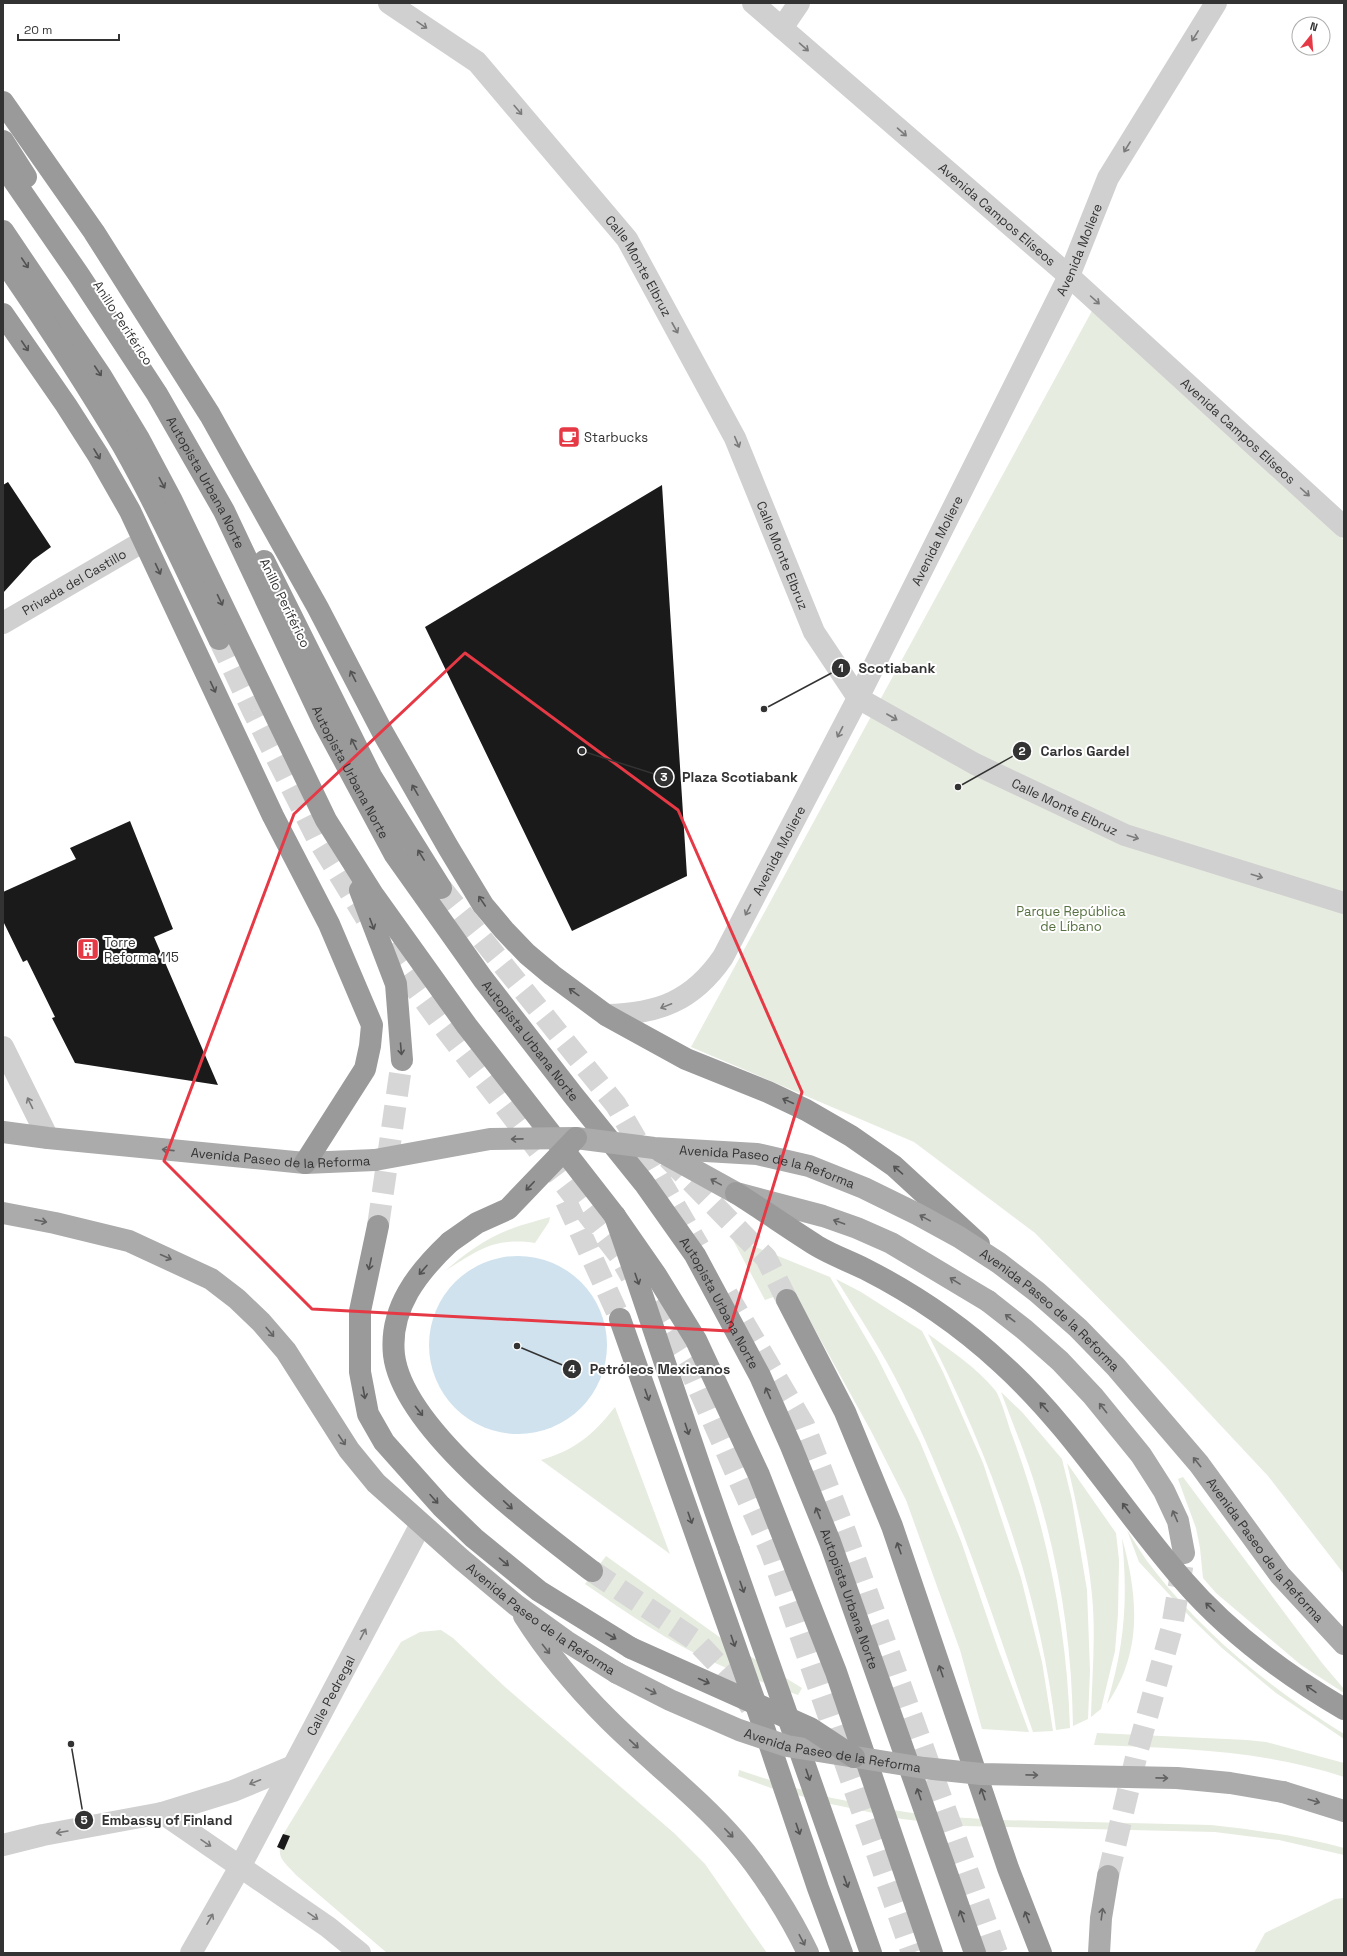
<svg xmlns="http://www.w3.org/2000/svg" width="1347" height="1956" viewBox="0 0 1347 1956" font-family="'Space Grotesk',sans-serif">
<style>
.green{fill:#e6ecdf}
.water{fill:#cfe2ee}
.building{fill:#1a1a1a}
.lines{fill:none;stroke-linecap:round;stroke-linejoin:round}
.major-tunnel{stroke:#d6d6d6;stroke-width:22;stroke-dasharray:22 11;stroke-linecap:butt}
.highway-tunnel{stroke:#d6d6d6;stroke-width:22;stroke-dasharray:22 11;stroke-linecap:butt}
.minor{stroke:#d0d0d0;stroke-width:22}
.major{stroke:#ababab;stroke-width:22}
.highway{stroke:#9a9a9a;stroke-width:22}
.major-bridge{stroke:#ababab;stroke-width:22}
.highway-bridge{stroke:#9a9a9a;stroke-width:22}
.oneway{stroke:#7a7a7a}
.oneway2{stroke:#525252}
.oneway3{stroke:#636363}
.marked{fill:none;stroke:#e63946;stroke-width:3;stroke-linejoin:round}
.labels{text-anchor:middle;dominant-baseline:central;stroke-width:4;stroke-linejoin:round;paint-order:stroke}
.street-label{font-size:13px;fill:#333;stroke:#fff}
.poi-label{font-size:13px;fill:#333;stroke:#fff;text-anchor:start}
.park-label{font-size:13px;fill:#56703f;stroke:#fff}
.leader{fill:none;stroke:#333;stroke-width:1.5}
.callout-dot{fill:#333;stroke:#fff;stroke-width:1.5}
.mark-label{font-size:12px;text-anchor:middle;font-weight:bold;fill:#fff}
.callout-label{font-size:14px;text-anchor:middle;font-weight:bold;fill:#333;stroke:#fff;stroke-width:4;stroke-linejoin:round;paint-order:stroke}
</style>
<rect width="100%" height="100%" fill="#fff"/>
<!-- green -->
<path class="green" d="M1093,309l251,231v1034l-76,-98 -101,-108 -132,-135 -121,-91 -223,-95z
M550,1217l-1,5 -14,21c-40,-6 -57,7 -90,28 20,-17 41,-33 66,-42 12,-5 26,-8 39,-12z
M733,1240l20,6 77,31 47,80 43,85 41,99 36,105 32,86 -47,-3 -22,-79 -54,-150 -35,-69 -78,-141 -28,10z
M836,1279l25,13 61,39 21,41 40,91 38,115 21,84 11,69 -20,1c-40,-114 -77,-232 -131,-341 -19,-39 -43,-75 -66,-112z
M928,1334c22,16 49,34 67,56 6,8 13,34 17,45 35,94 55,193 58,293l-14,2c-16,-139 -65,-272 -128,-396z
M1001,1392l21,20 40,47 10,41 15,90 3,81 -2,48 -15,7c-1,-77 -12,-154 -34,-228 -10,-36 -25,-71 -38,-106z
M615,1407l55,147 -129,-94c34,-10 52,-25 74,-53z
M1067,1463l49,70 3,27 -1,54 -3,37 -14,58 -10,8c1,-40 5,-81 1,-122 -4,-44 -15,-88 -25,-132z
M1183,1477l139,186 22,26v4l-43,-28 -85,-72 -13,-15 -3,-30 -4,-20 -18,-49z
M1127,1530c9,14 17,28 27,40 52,67 119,120 190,164v5l-68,-46 -54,-45 -30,-29 -53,-57z
M1122,1538c16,58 21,114 -15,166 18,-60 21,-104 15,-166z
M606,1556l119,85 77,47 -4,7c-28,-10 -56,-20 -83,-32 -46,-21 -88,-50 -130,-79z
M441,1630l12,8 51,48 170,147 31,31 62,89h-380l-91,-78c-17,-18 -20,-18 -12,-42l117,-191 19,-10z
M1097,1733l150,7 19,2 78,21v14c-81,-27 -165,-29 -250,-32z
M739,1770l49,16 44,12 67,13 34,5 68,4 210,5c45,5 90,11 133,23v7l-65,-15 -64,-8 -251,-6 -62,-7 -71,-15 -60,-16 -33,-12z
M1344,1898v55h-90l11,-20 70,-34z"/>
<!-- water -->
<path class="water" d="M429 1345a89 89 0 1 1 178 0a89 89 0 1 1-178 0Z"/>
<!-- building -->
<path class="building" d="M8,482l43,65 -18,13 -30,33v-108z
M662,485l25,391 -115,55 -147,-304z
M130,821l43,108 -19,8 64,148 -143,-22 -23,-45 3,-1 -28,-57 -4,2 -20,-41v-29l73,-33 -6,-11z
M283,1834l7,2 -6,14 -7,-3z"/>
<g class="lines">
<!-- major-tunnel -->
<path class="major-tunnel" d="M1108,1876l30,-127 34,-122 11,-65"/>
<!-- highway-tunnel -->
<path class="highway-tunnel" d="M219,639l34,72 64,127 49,80
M441,888l175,217 83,142
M386,948l57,78 176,229 12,21
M668,1158l98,100 21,42
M566,1201l54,118
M378,1226l24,-166
M727,1294l77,131 42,109 151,419
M650,1305l39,62 82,185 141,401
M592,1571l103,69 39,41 17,26"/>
<!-- minor -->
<g class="minor">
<path id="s1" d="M389,3l88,59 150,177 108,199 79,194 44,66 117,66 150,71 219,68"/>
<path id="s2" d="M753,3l316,273 275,251"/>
<path d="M782,28l17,-25"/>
<path id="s3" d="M3,623l141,-82"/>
<path id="s4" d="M606,1015c52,-1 87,-14 117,-58l135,-259 211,-422 39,-98 108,-175"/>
<path d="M3,1047l45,91"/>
<path d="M162,1813l166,114 32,26"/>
<path d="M3,1845l40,-10 119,-22 71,-22 58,-24"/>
<path id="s5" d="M191,1953l49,-86 181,-343"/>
</g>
<!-- major -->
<g class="major">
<path id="s6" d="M3,1132l45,6 257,25 70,-3"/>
<path id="s7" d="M3,1213l52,10 74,18 82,38 26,20 24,23 25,29 63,99 27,33 85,76 55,46 50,36 51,32"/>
<path d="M988,1301l37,29 35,31 33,35 48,59 23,36 14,30 6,32"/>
<path d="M524,1616c24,38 52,71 84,103 42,42 89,77 128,122 26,30 55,76 72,112"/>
<path d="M1283,1792l61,19"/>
<path d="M1099,1953l2,-35 7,-42"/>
</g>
<!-- highway -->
<g class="highway">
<path d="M3,102l91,130 116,183 108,193 65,125 65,114 35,58 21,25 23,24 25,21 54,40 80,44 82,33 38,18 45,26 43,30 85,78"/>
<path d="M3,141l23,36"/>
<path id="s8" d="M3,165l76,110 78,119 67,117 100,212 71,132 88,124 90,116 71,88 51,72 65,121 31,70 39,96 145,411"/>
<path d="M3,231l98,145 38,63 33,62 154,319 48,76 93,130 148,190 41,59 40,65 63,135 77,197 96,281"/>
<path d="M3,260c42,61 82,122 120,186 35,62 65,128 96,193"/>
<path d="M3,314l63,91 32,50 32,56 143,305 56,108 43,101 -2,21 -5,23 -60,94"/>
<path d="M264,561l107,215 70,112"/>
<path d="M360,890l36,94 6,76"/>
<path d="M378,1226l-18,85v61l8,42 16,28 57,64 33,32 65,53 92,57"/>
<path d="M450,1242c-32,30 -61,66 -56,113 9,74 140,172 198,216"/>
<path d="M787,1300l58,112 47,114 116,342 33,85"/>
<path d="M620,1319l143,406 55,163 24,65"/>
<path d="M729,1550l142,403"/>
</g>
<!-- major-bridge -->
<g class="major-bridge">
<path d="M660,1151l76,42 87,23 34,12 34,15 97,58"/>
<path id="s9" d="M375,1160l115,-21 86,-1 78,10 103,6 52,12 55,22 53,26 42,23 40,26 38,29 41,36 38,39 83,97 81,111 64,69"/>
<path id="s10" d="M617,1673l53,27 69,30 48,16 137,22 57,6 196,4 53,5 53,9"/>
</g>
<!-- highway-bridge -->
<path class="highway-bridge" d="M736,1193c27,17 54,36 81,53 15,9 32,15 48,23 49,25 95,56 136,94 71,64 120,146 182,217 45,52 103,95 161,129
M615,1216c39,111 74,223 114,334
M450,1242l27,-19 31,-14 68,-71
M631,1648l179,80 44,29"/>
</g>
<!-- one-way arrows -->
<defs><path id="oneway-shaft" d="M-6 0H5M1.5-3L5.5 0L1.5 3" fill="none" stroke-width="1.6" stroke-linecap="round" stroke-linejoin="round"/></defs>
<g class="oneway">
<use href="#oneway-shaft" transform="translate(422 25) rotate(34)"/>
<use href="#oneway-shaft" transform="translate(1195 36) rotate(122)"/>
<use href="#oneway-shaft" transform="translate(804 47) rotate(41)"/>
<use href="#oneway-shaft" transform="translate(518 110) rotate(50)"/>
<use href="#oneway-shaft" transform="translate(902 132) rotate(41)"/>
<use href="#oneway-shaft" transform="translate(1127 147) rotate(122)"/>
<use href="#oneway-shaft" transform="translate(1095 300) rotate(42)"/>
<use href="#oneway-shaft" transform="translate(675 328) rotate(61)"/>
<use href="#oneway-shaft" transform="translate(737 442) rotate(67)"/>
<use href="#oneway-shaft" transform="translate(1305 492) rotate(42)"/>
<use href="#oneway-shaft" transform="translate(892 717) rotate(30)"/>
<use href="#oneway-shaft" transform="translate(840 732) rotate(117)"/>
<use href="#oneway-shaft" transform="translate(1133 837) rotate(17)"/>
<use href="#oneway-shaft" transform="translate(1257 876) rotate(17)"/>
<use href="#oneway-shaft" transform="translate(748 910) rotate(117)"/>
<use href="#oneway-shaft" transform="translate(666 1006) rotate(158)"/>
<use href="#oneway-shaft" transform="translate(30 1103) rotate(-116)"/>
<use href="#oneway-shaft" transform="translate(363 1634) rotate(-62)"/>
<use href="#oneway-shaft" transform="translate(255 1782) rotate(158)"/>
<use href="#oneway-shaft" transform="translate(62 1832) rotate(170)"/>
<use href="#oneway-shaft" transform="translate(206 1843) rotate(34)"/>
<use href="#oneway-shaft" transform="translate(313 1916) rotate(34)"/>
<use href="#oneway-shaft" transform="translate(210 1919) rotate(-60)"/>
</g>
<g class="oneway2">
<use href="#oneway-shaft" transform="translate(25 263) rotate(56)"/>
<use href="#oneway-shaft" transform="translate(25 346) rotate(56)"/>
<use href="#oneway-shaft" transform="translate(98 371) rotate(56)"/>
<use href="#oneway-shaft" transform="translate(97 454) rotate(59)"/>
<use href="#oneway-shaft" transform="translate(162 483) rotate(62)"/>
<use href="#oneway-shaft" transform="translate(158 569) rotate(65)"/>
<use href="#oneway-shaft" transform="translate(220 600) rotate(64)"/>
<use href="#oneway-shaft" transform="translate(353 676) rotate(-117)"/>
<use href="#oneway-shaft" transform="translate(213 687) rotate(65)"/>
<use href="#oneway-shaft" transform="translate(354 744) rotate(-117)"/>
<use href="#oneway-shaft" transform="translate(415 790) rotate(-120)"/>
<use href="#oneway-shaft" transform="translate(421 855) rotate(-122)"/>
<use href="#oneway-shaft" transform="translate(482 901) rotate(-124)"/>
<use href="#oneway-shaft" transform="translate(372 924) rotate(69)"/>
<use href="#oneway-shaft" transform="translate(574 992) rotate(-144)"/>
<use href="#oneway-shaft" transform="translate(401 1049) rotate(85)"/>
<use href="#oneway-shaft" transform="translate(788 1101) rotate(-155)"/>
<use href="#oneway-shaft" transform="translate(898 1170) rotate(-139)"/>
<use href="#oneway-shaft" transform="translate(530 1186) rotate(134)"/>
<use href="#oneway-shaft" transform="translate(370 1264) rotate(102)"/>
<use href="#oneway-shaft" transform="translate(423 1270) rotate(131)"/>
<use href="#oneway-shaft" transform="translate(637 1279) rotate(71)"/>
<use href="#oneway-shaft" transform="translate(364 1393) rotate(80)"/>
<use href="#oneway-shaft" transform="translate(768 1393) rotate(-114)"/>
<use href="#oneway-shaft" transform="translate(647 1395) rotate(71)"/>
<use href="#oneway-shaft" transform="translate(1044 1407) rotate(-132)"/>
<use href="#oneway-shaft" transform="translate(419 1411) rotate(52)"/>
<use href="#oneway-shaft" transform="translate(687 1429) rotate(72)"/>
<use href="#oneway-shaft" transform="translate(434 1499) rotate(48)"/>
<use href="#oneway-shaft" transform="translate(508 1505) rotate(43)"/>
<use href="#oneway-shaft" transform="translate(1126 1508) rotate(-127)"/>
<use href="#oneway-shaft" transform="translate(818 1513) rotate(-112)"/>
<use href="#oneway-shaft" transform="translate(690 1518) rotate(71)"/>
<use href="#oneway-shaft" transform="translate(899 1548) rotate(-109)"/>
<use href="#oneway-shaft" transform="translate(504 1562) rotate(40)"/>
<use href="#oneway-shaft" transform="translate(742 1587) rotate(71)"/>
<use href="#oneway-shaft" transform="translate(1210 1607) rotate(-136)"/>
<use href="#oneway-shaft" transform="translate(611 1636) rotate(30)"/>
<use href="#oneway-shaft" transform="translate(733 1641) rotate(71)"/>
<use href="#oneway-shaft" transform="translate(941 1671) rotate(-109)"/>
<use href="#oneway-shaft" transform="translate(704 1681) rotate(24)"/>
<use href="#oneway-shaft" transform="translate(1311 1689) rotate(-145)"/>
<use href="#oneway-shaft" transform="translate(808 1775) rotate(71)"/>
<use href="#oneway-shaft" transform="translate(919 1794) rotate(-109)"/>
<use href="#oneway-shaft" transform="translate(983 1794) rotate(-109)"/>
<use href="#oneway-shaft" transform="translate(798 1829) rotate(71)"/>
<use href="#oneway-shaft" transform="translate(846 1882) rotate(70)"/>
<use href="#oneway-shaft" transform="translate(962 1916) rotate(-110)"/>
<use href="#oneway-shaft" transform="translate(1027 1917) rotate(-111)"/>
</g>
<g class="oneway3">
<use href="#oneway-shaft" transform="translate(517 1139) rotate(179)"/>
<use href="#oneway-shaft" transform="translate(168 1150) rotate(-174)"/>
<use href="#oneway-shaft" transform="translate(716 1182) rotate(-151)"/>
<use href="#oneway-shaft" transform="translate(925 1218) rotate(-151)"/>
<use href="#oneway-shaft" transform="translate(41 1221) rotate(11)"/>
<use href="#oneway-shaft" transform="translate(839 1222) rotate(-160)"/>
<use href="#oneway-shaft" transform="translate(166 1257) rotate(24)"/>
<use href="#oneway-shaft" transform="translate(955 1281) rotate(-148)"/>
<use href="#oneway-shaft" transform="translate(1010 1318) rotate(-143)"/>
<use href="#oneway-shaft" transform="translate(270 1332) rotate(50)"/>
<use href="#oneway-shaft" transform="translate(1103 1408) rotate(-128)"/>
<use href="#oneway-shaft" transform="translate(342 1440) rotate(56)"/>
<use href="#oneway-shaft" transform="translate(1197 1462) rotate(-129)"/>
<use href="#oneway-shaft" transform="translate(1175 1516) rotate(-114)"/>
<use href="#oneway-shaft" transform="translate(546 1649) rotate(52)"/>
<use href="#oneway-shaft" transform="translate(651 1691) rotate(27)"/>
<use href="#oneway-shaft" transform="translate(634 1744) rotate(43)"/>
<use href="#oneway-shaft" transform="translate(1032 1775) rotate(1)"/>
<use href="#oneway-shaft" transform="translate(1162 1778) rotate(1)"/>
<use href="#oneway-shaft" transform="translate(1314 1801) rotate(16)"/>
<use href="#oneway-shaft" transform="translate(729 1833) rotate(46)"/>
<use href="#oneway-shaft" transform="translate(1102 1914) rotate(-82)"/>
<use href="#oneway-shaft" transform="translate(802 1940) rotate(62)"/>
</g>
<!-- marked area -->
<path class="marked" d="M465,653l213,157 124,282 -73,239 -417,-22 -148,-148 130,-347z"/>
<!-- icons -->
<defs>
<g id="cafe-square" transform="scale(1.15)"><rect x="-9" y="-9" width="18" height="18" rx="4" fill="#e63946" stroke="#fff"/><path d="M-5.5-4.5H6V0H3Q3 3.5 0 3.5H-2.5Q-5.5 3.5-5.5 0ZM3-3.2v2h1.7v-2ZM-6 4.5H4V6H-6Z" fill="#fff"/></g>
<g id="building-square" transform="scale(1.15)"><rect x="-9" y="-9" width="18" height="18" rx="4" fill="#e63946" stroke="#fff"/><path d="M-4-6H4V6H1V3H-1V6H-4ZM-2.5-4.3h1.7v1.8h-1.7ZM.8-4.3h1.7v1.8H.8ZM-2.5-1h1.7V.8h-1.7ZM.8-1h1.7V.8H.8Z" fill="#fff"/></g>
</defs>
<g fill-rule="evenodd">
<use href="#cafe-square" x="569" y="437"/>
<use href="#building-square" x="88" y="949"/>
</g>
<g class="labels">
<!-- street labels -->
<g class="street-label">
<text stroke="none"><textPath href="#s2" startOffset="323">Avenida Campos Elíseos</textPath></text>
<text stroke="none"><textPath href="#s4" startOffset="929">Avenida Moliere</textPath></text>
<text stroke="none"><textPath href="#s1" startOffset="367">Calle Monte Elbruz</textPath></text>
<text transform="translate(123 323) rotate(57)">Anillo Periférico</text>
<text stroke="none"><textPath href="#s2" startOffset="647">Avenida Campos Elíseos</textPath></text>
<text stroke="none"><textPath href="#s8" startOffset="377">Autopista Urbana Norte</textPath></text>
<text stroke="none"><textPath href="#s4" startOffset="605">Avenida Moliere</textPath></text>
<text stroke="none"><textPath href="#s1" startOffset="691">Calle Monte Elbruz</textPath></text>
<text stroke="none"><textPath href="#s3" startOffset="82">Privada del Castillo</textPath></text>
<text transform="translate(285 603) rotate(64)">Anillo Periférico</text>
<text stroke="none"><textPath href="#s8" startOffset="701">Autopista Urbana Norte</textPath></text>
<text stroke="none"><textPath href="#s1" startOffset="1087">Calle Monte Elbruz</textPath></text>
<text stroke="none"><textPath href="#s4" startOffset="257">Avenida Moliere</textPath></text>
<text stroke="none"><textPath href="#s8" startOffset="1025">Autopista Urbana Norte</textPath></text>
<text stroke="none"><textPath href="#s6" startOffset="279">Avenida Paseo de la Reforma</textPath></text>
<text stroke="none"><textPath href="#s9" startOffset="397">Avenida Paseo de la Reforma</textPath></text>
<text stroke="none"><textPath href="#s8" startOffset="1349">Autopista Urbana Norte</textPath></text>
<text stroke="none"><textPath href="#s9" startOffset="721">Avenida Paseo de la Reforma</textPath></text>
<text stroke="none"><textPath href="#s9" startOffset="1045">Avenida Paseo de la Reforma</textPath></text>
<text stroke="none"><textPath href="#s8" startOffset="1673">Autopista Urbana Norte</textPath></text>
<text stroke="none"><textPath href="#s7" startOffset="698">Avenida Paseo de la Reforma</textPath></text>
<text stroke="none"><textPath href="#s5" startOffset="293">Calle Pedregal</textPath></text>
<text stroke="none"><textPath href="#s10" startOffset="231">Avenida Paseo de la Reforma</textPath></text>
</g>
<!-- poi labels -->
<g class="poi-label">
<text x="584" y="437">Starbucks</text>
<text x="104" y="942">Torre<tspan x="104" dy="15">Reforma 115</tspan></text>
</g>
<!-- park labels -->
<g class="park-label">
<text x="1071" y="911">Parque República<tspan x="1071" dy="15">de Líbano</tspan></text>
</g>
</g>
<!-- callouts -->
<path class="leader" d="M764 709L841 668M958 787L1022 751M582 751L664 777M517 1346L572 1369M71 1744L84 1820"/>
<g class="callout-dot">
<circle cx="764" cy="709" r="4"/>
<circle cx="958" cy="787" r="4"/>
<circle cx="582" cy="751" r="4"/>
<circle cx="517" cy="1346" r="4"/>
<circle cx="71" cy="1744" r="4"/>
<circle cx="841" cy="668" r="10"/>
<circle cx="1022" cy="751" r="10"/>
<circle cx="664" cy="777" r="10"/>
<circle cx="572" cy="1369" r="10"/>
<circle cx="84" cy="1820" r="10"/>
</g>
<g class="mark-label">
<text x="841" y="672">1</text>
<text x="1022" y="755">2</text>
<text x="664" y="781">3</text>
<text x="572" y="1373">4</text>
<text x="84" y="1824">5</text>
</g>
<g class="callout-label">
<text x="897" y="673">Scotiabank</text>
<text x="1085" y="756">Carlos Gardel</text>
<text x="740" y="782">Plaza Scotiabank</text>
<text x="660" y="1374">Petróleos Mexicanos</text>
<text x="167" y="1825">Embassy of Finland</text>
</g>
<!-- border -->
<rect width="1347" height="1956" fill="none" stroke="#333333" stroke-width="8"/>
<!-- north arrow -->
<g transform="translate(1311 36) rotate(17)"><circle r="19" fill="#ffffff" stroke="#adadad"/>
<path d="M0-3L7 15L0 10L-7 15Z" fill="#e63946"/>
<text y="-6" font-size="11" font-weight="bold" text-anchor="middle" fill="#333333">N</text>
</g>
<!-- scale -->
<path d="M18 34v6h101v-6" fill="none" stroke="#333333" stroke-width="2"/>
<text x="24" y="34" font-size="12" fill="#333333" stroke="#ffffff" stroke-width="3" paint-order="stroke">20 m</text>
</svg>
